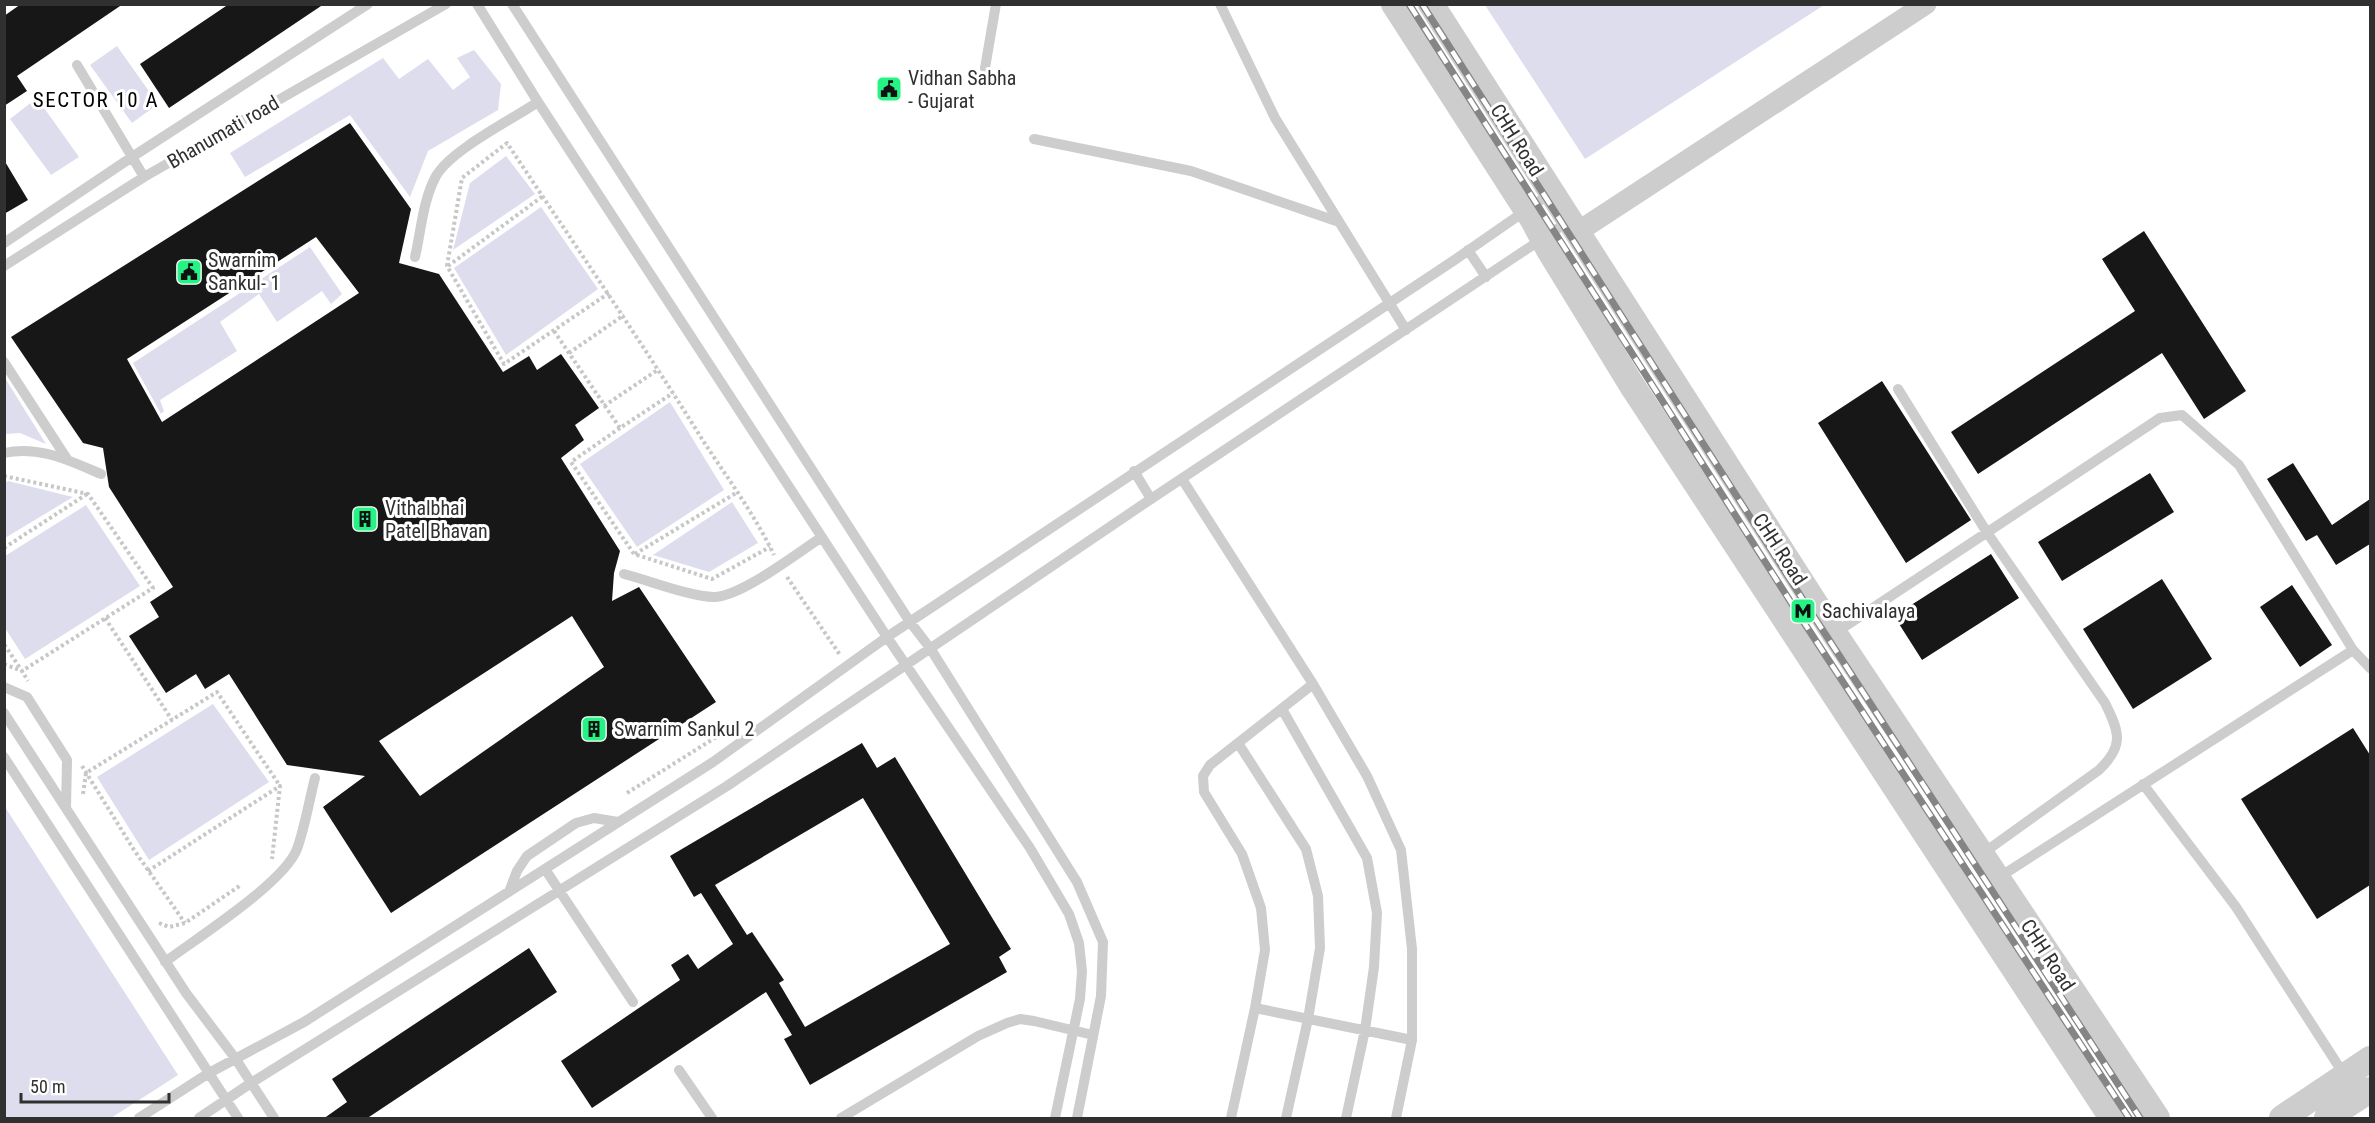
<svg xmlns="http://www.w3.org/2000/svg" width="2375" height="1123" viewBox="0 0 2375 1123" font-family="'Roboto Condensed',sans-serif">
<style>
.green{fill:#dde}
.building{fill:#171717;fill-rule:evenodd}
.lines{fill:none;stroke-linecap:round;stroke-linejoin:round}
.path{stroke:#c7c7c7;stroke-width:4;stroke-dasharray:3 3;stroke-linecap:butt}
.service{stroke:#cdcdcd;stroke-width:10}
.minor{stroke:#cdcdcd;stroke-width:21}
.tertiary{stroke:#cdcdcd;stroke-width:26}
.rail-casing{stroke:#858585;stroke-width:7}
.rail{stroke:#fff;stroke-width:4.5;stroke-dasharray:14;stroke-linecap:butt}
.labels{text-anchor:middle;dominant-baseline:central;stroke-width:6;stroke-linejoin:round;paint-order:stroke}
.poi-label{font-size:20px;fill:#303030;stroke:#fff;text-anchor:start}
.street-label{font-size:20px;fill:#303030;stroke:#fff}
.neighbourhood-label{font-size:21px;letter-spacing:1.5px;fill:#000;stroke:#fff}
</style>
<rect width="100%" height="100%" fill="#fff"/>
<!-- green -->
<path class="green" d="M1485,5h339l-239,154z
M117,46l41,58 -26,19 -42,-58z
M474,50l27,34 -3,26 -70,41 -18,46 -60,-82 -105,62 -15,-24 153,-95 16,21 29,-20 25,31 17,-13 -13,-19z
M37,98l42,59 -28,18 -41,-56z
M506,156l29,38 -82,56 17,-67z
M541,207l57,82 -92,66 -52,-87z
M310,247l32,47 -11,10 -9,-13 -45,31 -18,-28 -39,28 17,29 -77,49 4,11 -3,3 -28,-51z
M4,378h1l41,66 -26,-11 -15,1z
M670,402l54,88 -87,57 -57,-83z
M8,481l65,16 -68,41v-55z
M732,502l26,41 -49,29 -56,-17z
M86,505l54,81 -115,73 -20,-31v-72z
M213,704l56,78 -120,78 -52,-83z
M5,807l173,268 -67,43h-106z"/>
<!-- building -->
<path class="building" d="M21,4h102l-106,72 10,15 -23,15v-90z
M229,4h95l-155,104 -29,-44z
M350,123l61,86 -12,54 40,11 64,98 26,-16 8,14 24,-16 38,54 -24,17 9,15 -23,18 59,93 -6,22 -2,28 27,-14 77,115 -325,211 -68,-106 42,-31 -78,-11 -58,-91 -24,15 -9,-15 -30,19 -37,-57 30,-19 -9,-15 23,-15 -64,-100 -6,-39 -20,-5 -72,-106zM316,237l43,56 -197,129 -35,-63zM572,616l32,51 -184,129 -41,-55z
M4,160l24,40 -24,14z
M2144,231l102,160 -42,28 -42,-66 -184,121 -27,-42 184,-121 -33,-52z
M1882,381l89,139 -65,43 -88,-140z
M2293,463l39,62 38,-26v45l-34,21 -19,-30 -11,6 -39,-62z
M2150,473l24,39 -112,69 -24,-39z
M1991,554l28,44 -97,62 -28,-44z
M2162,579l50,80 -79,50 -50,-80z
M2292,585l40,60 -32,22 -40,-60z
M2353,728l17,27v130l-53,34 -76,-120z
M862,743l15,25 18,-11 116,192 -12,8 8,15 -197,113 -26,-46 8,-4 -26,-43 -174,116 -31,-47 119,-81 -9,-15 17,-11 10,15 35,-25 -32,-51 -7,4 -24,-41zM863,798l87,146 -145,83 -26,-44 5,-3 -32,-48 -5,3 -32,-50z
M529,948l28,44 -191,127h-43l24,-17 -15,-23z"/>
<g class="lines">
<!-- path -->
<path class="path" d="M448,266l95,-70
M609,293l-105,71 -57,-98 15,-88 45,-35c65,98 132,195 195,296 24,37 53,76 72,116
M554,331l66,97 53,-35
M569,353l55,-38
M604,406l55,-37
M620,428l-49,34 63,92 78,25 58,-32
M4,476l84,18 65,94 -131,83 -18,-27
M4,548l83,-54
M635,554l101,-61
M787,577l53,78
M105,618l67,102
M4,664l18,7 6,10
M82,766l52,84 51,73
M627,793l110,-69
M83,794l3,-21 131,-81 63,94
M148,871l132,-85 -8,73
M159,923l10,4 16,-4 56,-38"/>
<!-- service -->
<path class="service" d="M477,4l61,98 349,535 143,211 39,66 10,29 3,28 -2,28 -25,119
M512,4l398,618 20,26 147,234 26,60 -2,54 -24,122
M1220,4l55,114 131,212
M77,65l67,112
M985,68l11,-64
M1034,139l157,32 148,51
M4,243l128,-86 236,-153
M1468,250l18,27
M415,257c6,-26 8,-57 21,-81 15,-26 75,-56 102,-74
M4,266l140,-89 302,-173
M4,362l63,97
M1898,389l88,142 119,172c15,30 19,43 -6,67l-117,84
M4,453c35,-8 66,8 97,21
M1134,471l17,28
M1182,479l131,205 54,92 34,74 11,99v91l-16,78
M624,574c24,6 67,23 90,23 27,0 83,-44 108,-60
M1835,633l325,-215 22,-3 57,50 114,185
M4,687l23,10 40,63 -1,48
M1282,709l85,149 10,55 -3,54 -9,63 -19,88
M4,713l182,280 49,65 39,60
M1238,743l68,106 12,47 2,52 -12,71 -22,99
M4,757l234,361
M2143,784l93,123 109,169
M545,869l88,133
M1998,878l355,-228 17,18
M509,892l8,-21 10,-15 49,-33 18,-5 24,4
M165,962c32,-24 119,-79 132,-113 8,-22 12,-48 18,-71
M1255,1008l157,32
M679,1070l33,48
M139,1118l70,-45 95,-51 409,-260 174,-125 569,-378 95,-66
M199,1118l52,-35 476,-297 424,-287 418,-278
M841,1118l137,-82 29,-13 13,-4 14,2 59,14
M1231,1118l24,-110 10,-58 -4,-42 -19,-54 -38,-62 -1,-16 7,-11 103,-81"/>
<!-- minor -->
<path class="minor" d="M1576,233l350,-229"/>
<!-- tertiary -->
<path class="tertiary" d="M1394,4l139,216 16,30 82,134 481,734
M1431,4l403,629 323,485
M2282,1118l88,-59
M2327,1118l43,-28"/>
<!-- rail casing -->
<g class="rail-casing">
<path id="rail" d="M1409,4l390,611 330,503
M1422,4l385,602 333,512"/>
</g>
<!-- rail -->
<use href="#rail" class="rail"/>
</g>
<!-- icons -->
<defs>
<g id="civic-square" transform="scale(1.35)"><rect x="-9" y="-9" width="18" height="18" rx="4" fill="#26f386" stroke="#fff"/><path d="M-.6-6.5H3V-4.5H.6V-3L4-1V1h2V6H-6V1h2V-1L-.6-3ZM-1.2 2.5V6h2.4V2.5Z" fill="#111"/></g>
<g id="building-square" transform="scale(1.35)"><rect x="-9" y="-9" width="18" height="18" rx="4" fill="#26f386" stroke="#fff"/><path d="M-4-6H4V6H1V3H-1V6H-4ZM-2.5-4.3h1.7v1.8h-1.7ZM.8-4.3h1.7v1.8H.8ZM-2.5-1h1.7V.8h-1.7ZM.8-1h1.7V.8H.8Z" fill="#111"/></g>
<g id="metro-square" transform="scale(1.35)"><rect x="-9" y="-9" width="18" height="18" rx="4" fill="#26f386" stroke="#fff"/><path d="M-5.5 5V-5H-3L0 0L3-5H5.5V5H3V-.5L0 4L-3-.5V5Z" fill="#111"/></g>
</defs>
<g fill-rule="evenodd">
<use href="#civic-square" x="889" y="89"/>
<use href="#civic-square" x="189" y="272"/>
<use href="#building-square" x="365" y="519"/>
<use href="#metro-square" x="1803" y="611"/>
<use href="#building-square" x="594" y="729"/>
</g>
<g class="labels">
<!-- poi labels -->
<g class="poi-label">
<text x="908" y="78">Vidhan Sabha<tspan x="908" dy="23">- Gujarat</tspan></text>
<text x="208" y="260">Swarnim<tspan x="208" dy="23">Sankul- 1</tspan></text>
<text x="385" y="508">Vithalbhai<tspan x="385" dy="23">Patel Bhavan</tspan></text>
<text x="1822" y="611">Sachivalaya</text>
<text x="614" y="729">Swarnim Sankul 2</text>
</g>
<!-- street labels -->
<g class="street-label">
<text transform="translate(223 132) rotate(-30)">Bhanumati road</text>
<text transform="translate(1517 140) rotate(58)">CHH Road</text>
<text transform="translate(1780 549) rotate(57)">CHH Road</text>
<text transform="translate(2048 955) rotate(57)">CHH Road</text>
</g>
<!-- neighbourhood labels -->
<g class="neighbourhood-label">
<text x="96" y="100">SECTOR 10 A</text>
</g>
</g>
<!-- border -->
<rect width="2375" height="1123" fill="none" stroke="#303030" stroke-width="12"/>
<!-- scale -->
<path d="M21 1093v9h148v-9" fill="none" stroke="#303030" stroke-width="3"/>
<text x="30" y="1093" font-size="18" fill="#303030" stroke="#ffffff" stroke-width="4.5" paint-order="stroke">50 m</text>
</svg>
